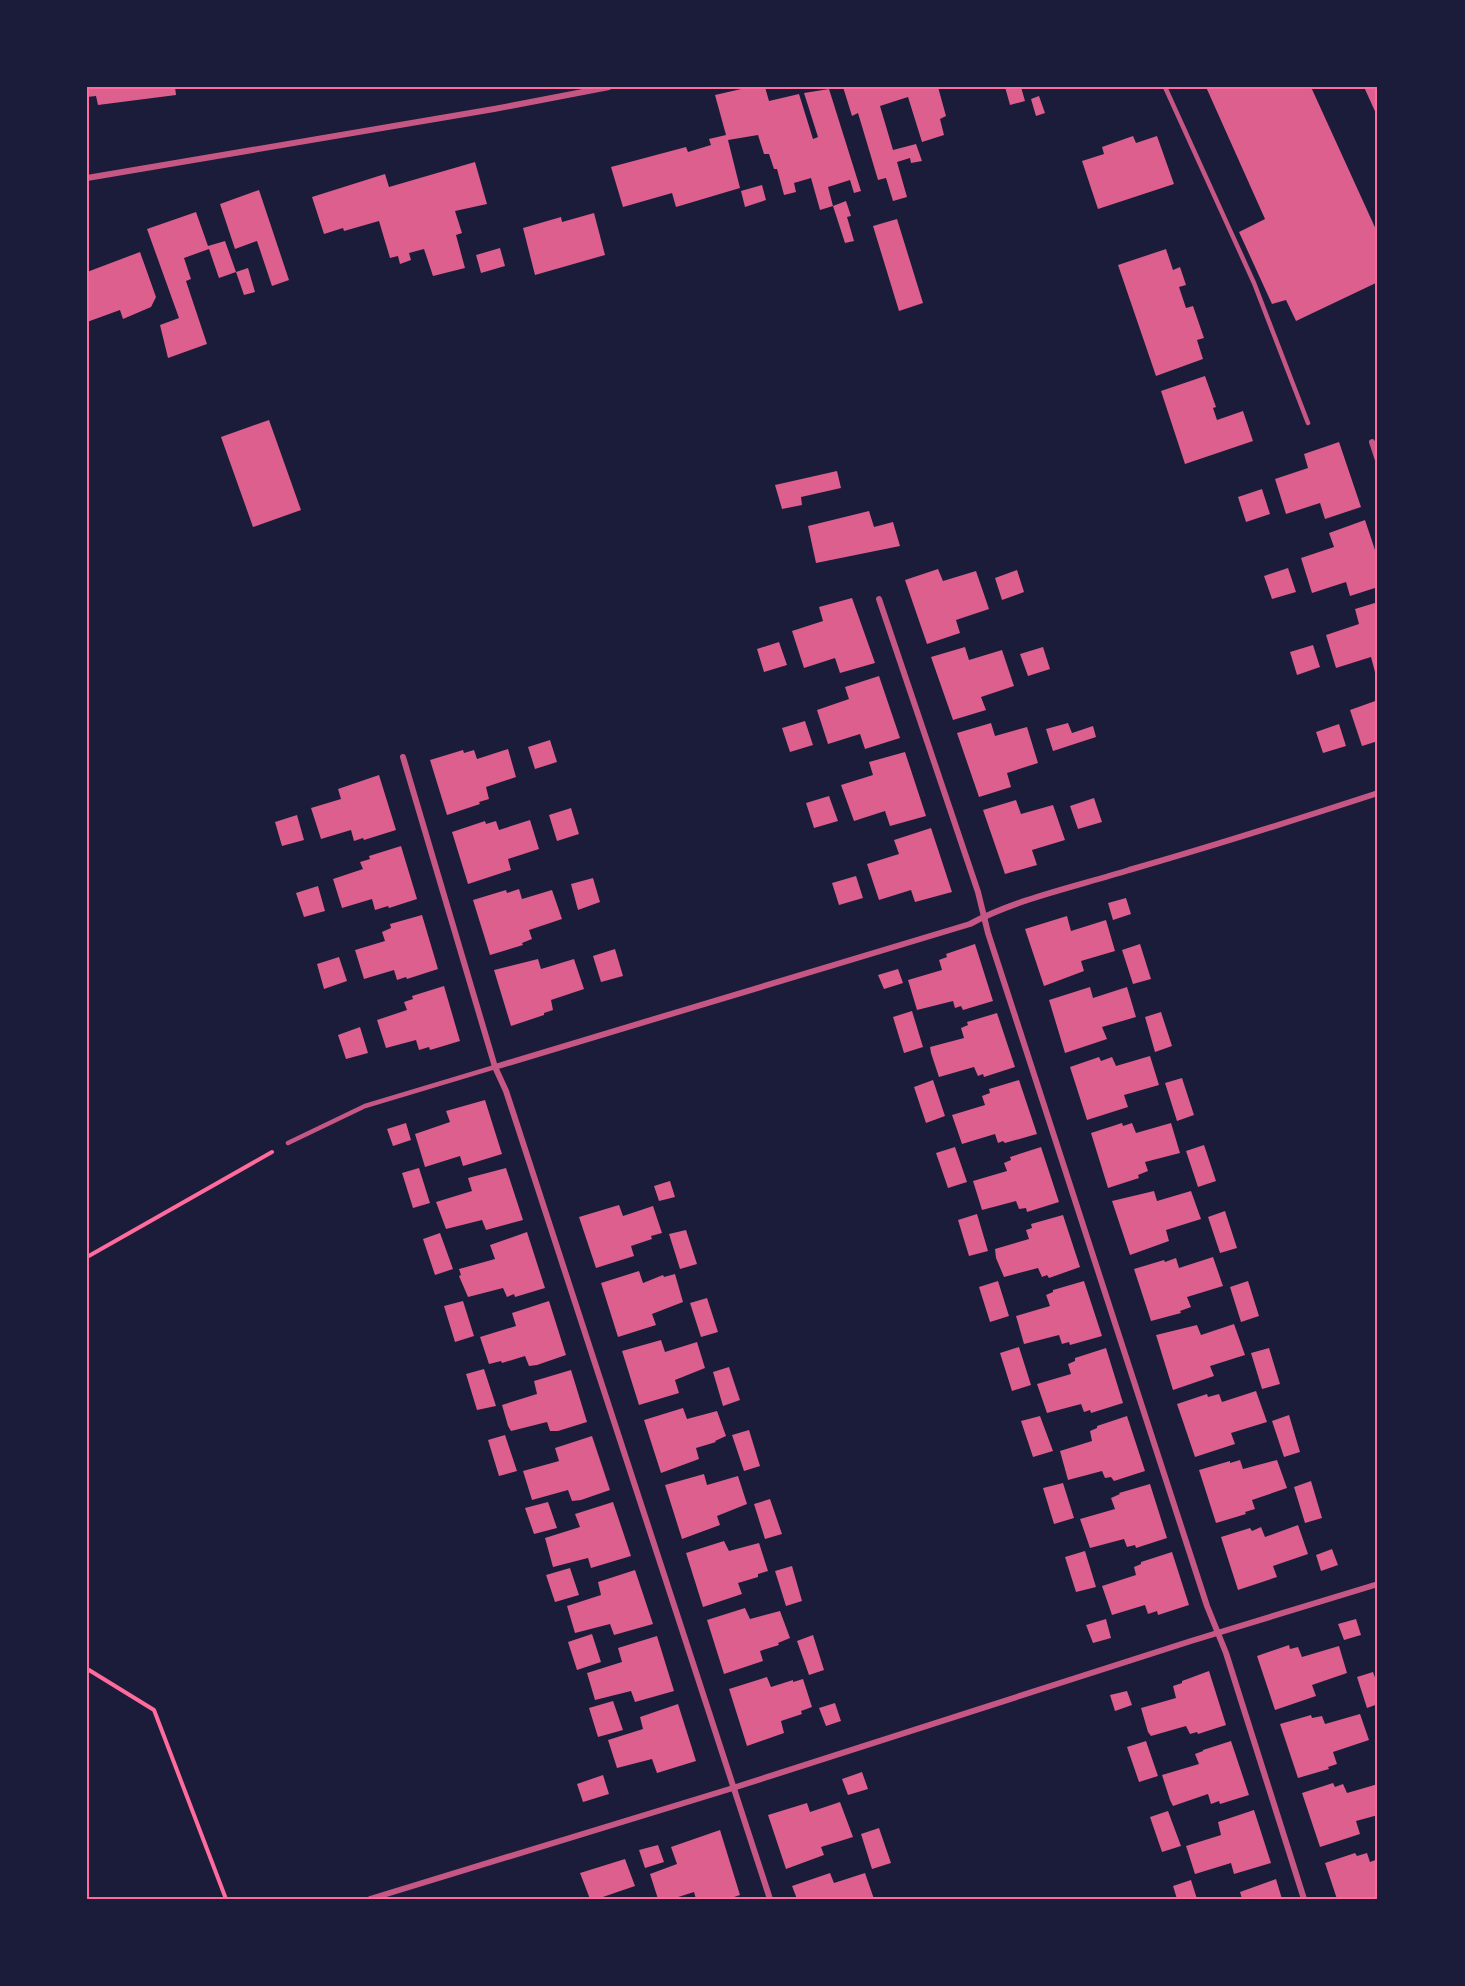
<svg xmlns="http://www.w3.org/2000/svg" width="1465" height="1986" viewBox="0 0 1465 1986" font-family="'PT Sans',sans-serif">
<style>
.building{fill:#dd5f8e}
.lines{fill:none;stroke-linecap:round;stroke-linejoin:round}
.path{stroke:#ff6b9d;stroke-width:4}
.service{stroke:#c65784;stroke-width:4.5}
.minor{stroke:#c65784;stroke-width:6}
.neatline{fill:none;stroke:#ff6b9d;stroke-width:2}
</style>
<rect width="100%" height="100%" fill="#1b1b3a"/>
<!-- building -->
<path class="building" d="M87,87h88l1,8 -78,10 -2,-9 -9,1z
M750,87h15l4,14 30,-7 14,45 5,-2 -14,-44 25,-4 32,102 -7,2 -4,-13 -22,7 5,19 -13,4 -9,-32 -17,5 2,9 -12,3 -7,-26h-3l-5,-15h-5l-6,-19 -30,5 12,48 -64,19 -4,-14 -49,14 -12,-40 75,-20 2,5 23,-7 -2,-6 17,-4 -11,-40z
M843,87h95l8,29 -6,3 4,16 -22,7 -14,-45 -28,9 13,44 23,-6 6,17 -11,2 -1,-5 -13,4 10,35 -14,4 -7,-23 -8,2 -20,-67 -6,3z
M1005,87h16l4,14 -15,4z
M1206,87h105l67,147v48l-82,39 -10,-21 -14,4 -33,-72 26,-13z
M1364,87h14v31z
M1039,96l6,17 -9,3 -5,-17z
M1133,136l3,7 21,-7 17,48 -76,25 -16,-48 22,-7 -2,-7z
M475,162l12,42 -32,7 7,22 -6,2 9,33 -32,8 -9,-27 -15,4 2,7 -11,4 -2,-8 -8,2 -11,-37 -35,10 -1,-3 -19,6 -12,-37 73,-23 4,13z
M762,185l4,15 -21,7 -4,-16z
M259,190l30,90 -17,6 -15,-45 -22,8 -15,-45z
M846,201l5,15 -4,1 7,24 -9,2 -12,-37z
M196,212l12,34 17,-5 11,31 -17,6 -10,-29 -25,9 7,21 -5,2 21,63 -39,14 -8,-33 19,-7 -32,-89z
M594,213l11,42 -70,20 -12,-47 38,-11 1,5z
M897,219l26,84 -24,8 -26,-85z
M500,248l5,18 -24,7 -5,-18z
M1166,249l7,21 7,-3 6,18 -7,2 7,21 7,-2 11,32 -7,2 6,19 -47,17 -38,-111z
M140,252l16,45 -5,10 -28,12 -3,-9 -33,12v-50z
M248,268l7,24 -11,3 -8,-23z
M1205,376l11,31 -3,1 4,12 26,-9 10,30 -68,23 -24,-73z
M269,420l32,90 -48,17 -32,-90z
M1339,442l22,65 -36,12 -5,-16 -34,11 -11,-35 33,-11 -4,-14z
M837,471l4,17 -40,9 1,8 -20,4 -7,-24z
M1262,489l8,25 -24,8 -8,-25z
M869,511l5,16 19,-5 7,24 -84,17 -8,-37z
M1365,520l13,39v28l-28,9 -4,-14 -34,11 -11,-35 33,-11 -5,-14z
M1288,568l8,24 -24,7 -8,-23z
M938,569l5,12 33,-10 13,38 -33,11 4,13 -33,11 -22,-64z
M1017,570l7,22 -22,8 -7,-22z
M852,598l23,65 -35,10 -5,-15 -31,10 -12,-37 31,-10 -4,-14z
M1378,602v69l-3,1 -4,-15 -35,11 -10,-33 33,-11 -4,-15z
M779,642l8,23 -23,7 -7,-23z
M1313,645l7,22 -23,8 -7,-23z
M965,647l4,13 33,-10 12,36 -33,11 5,13 -33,10 -22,-63z
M1043,647l7,22 -22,7 -8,-22z
M879,676l21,62 -35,11 -5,-15 -32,10 -11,-34 32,-11 -4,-12z
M1378,700v41l-16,5 -12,-36z
M805,721l8,24 -23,7 -8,-24z
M991,723l4,13 32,-9 11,36 -31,10 4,14 -32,10 -22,-64z
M1068,723l4,10 21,-7 3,11 -43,14 -7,-22z
M1339,724l7,22 -23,7 -7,-21z
M550,740l7,22 -22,7 -7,-22z
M508,749l8,28 -30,10 3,12 -10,3 1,2 -33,11 -17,-55 33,-10 1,3 10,-3 3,9z
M905,752l21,64 -36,10 -5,-15 -31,10 -13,-36 32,-10 -4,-13z
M379,775l17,55 -32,10 -1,-2 -9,3 -3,-11 -30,9 -10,-31 30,-9 -3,-10z
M829,796l9,25 -24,7 -8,-25z
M1094,798l8,24 -24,7 -8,-23z
M1016,800l5,14 32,-9 12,35 -33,10 5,15 -32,9 -22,-64z
M571,808l8,26 -22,7 -8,-26z
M297,815l7,25 -22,6 -7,-24z
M530,820l9,29 -31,10 3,11 -43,14 -16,-52 33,-11 1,3 10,-3 3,9z
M931,828l21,64 -37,10 -4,-12 -32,10 -12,-36 32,-10 -5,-14z
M401,846l16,53 -28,9 -1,-2 -13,4 -3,-11 -30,9 -9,-29 30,-10 -3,-7 10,-3 -1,-3z
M856,876l7,22 -24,7 -7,-22z
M593,878l7,24 -22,8 -7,-26z
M318,886l7,25 -21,6 -8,-24z
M519,889l3,10 30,-9 10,29 -33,11 3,9 -10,4 1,2 -33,10 -17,-55 33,-10 1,3z
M1126,898l5,16 -18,6 -5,-17z
M422,915l16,54 -31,10 -1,-2 -9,3 -3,-10 -30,9 -9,-29 30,-9 -3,-9 9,-4 -1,-4z
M1067,916l4,15 35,-11 9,31 -34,10 3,10 -40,15 -19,-57z
M975,944l18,57 -30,9 -2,-4 -6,2 -2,-7 -36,9 -9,-30 34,-10 -3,-10 8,-3 -1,-3z
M1140,944l11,35 -18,5 -11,-34z
M615,949l8,27 -22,6 -8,-26z
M339,957l8,24 -23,8 -7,-25z
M538,959l3,10 33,-10 10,30 -33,11 2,10 -9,3v2l-33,11 -17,-56z
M898,969l5,14 -19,6 -6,-14z
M444,986l16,55 -30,9 -1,-3 -10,3 -3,-10 -30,8 -9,-28 30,-10 -3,-8 9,-3 -1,-3z
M1090,987l3,11 34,-11 9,30 -34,10 5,12 -42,14 -16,-53z
M912,1011l11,36 -19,6 -11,-36z
M1161,1012l11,34 -17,6 -10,-35z
M997,1013l18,54 -31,10 -1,-3 -5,2 -4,-9 -35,10 -8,-24 -1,-6 34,-9 -3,-10 7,-3 -1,-3z
M360,1027l8,26 -22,6 -8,-24z
M1150,1056l9,29 -35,10 4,12 -41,13 -17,-53 29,-10 2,4 11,-4 4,9z
M1182,1078l12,37 -17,6 -12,-38z
M933,1080l12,36 -19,7 -12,-36z
M1019,1080l18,54 -32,9 -2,-2 -5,2 -3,-9 -33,10 -10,-29 33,-10 -3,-9 8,-3 -1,-4z
M485,1100l17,54 -39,12 -3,-10 -35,11 -10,-33 35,-12 -4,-11z
M406,1123l5,17 -18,6 -6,-17z
M1122,1123l1,3 9,-3 4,10 35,-10 9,30 -35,9 3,9 -10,4 1,3 -31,10 -17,-55z
M1204,1145l12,36 -18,6 -12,-36z
M955,1147l12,35 -19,6 -12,-35z
M1041,1147l18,55 -32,10 -1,-4 -7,1 -3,-8 -34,9 -9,-29 34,-10 -3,-8 7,-3 -1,-3z
M419,1168l11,35 -17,5 -11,-35z
M506,1168l17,52 -37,10 -4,-10 -36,9 -10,-27 36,-11 -4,-13z
M670,1181l5,16 -16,4 -5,-15z
M1154,1191l3,10 34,-10 10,28 -35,11 3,11 -39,14 -18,-54z
M619,1205l4,11 30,-10 9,27 -11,3 1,3 -21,7 3,10 -38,12 -17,-51z
M1225,1211l12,37 -17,5 -12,-36z
M977,1214l11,37 -19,5 -11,-36z
M1063,1215l17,52 -31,11 -2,-3 -5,2 -4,-9 -34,9 -8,-19 -1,-9 34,-10 -3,-9 6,-2 -1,-4z
M686,1230l11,34 -17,5 -11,-35z
M527,1232l18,56 -30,9 -1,-3 -7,3 -4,-9 -35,9 -9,-21 2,-1 -2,-6 36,-10 -5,-14z
M440,1233l13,36 -18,6 -12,-36z
M1213,1257l10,29 -36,11 4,10 -11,4 1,2 -30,8 -17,-52 30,-9 1,2 11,-4 3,10z
M639,1271l4,12 20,-8 1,2 11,-3 8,28 -31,12 4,11 -38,12 -17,-54z
M998,1281l11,35 -19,6 -11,-35z
M1084,1281l18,55 -32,9 -1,-3 -7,2 -3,-9 -35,9 -8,-28 34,-10 -4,-11 7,-3v-2z
M1248,1281l11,35 -18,6 -11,-35z
M707,1298l11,34 -17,5 -11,-34z
M463,1301l11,35 -19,6 -11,-36z
M549,1301l17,54 -29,10 -8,1 -4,-10 -23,7 -1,-2 -12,3 -9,-27 36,-11 -4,-13z
M1234,1324l11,31 -35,11 4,10 -41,14 -17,-55 41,-10 4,10z
M661,1340l4,12 32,-10 8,26 -30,12 4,13 -40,12 -17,-54z
M1019,1347l12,38 -19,6 -12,-38z
M1106,1348l17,55 -32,10 -1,-3 -6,2 -3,-8 -34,9 -10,-29 34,-10 -3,-10 7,-3v-3z
M1269,1348l11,36 -18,5 -11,-36z
M729,1367l11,33 -17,6 -10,-34z
M484,1369l12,37 -19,4 -11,-36z
M571,1370l16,52 -29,9h-8l-3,-9 -36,9 -3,-5 -6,-21 35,-11 -3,-13z
M1256,1391l11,31 -36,11 4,11 -40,13 -18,-53 30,-10 1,3 11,-3 3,8z
M683,1408l4,11 30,-8 9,25 -11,5 1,1 -20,6 3,11 -38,14 -17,-53z
M1289,1415l11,37 -16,5 -12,-36z
M1040,1416l13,35 -20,6 -12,-36z
M1127,1416l18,55 -31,10 -3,-4 -6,1 -3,-7 -34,9 -8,-29 32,-10 -2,-10 7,-3v-2z
M749,1430l11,36 -16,5 -12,-36z
M505,1435l12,36 -18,5 -11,-36z
M592,1436l18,54 -29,10 -9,1 -4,-11 -36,10 -9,-29 36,-10 -4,-13z
M1240,1460l3,9 34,-9 10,28 -35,12 3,9 -10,3 1,2 -30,9 -17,-53 31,-9v2z
M704,1474l3,11 31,-9 9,28 -30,12 3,9 -38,14 -17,-54z
M1311,1481l11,37 -17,5 -11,-36z
M1063,1483l11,35 -20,6 -11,-36z
M1150,1484l17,54 -31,10 -1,-3 -8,2 -3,-8 -34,9 -10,-29 35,-10 -4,-11 9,-4 -1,-1z
M770,1499l12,35 -17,5 -11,-35z
M548,1502l9,26 -23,6 -9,-26z
M613,1502l18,54 -40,12 -3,-10 -35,9 -8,-29 35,-11 -5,-13z
M1298,1525l10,29 -35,12 4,11 -39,13 -17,-53 29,-9 2,3 9,-4 4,10z
M724,1541l5,10 30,-8 9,28 -10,3v3l-20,6 4,11 -39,13 -17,-54z
M1332,1549l6,16 -17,6 -5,-16z
M1085,1551l11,36 -20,5 -11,-35z
M1172,1552l17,53 -31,10 -1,-4 -9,3 -3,-9 -33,10 -10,-29 34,-11 -2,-8 7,-3v-2z
M792,1566l10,35 -16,5 -11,-35z
M570,1568l9,27 -24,7 -9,-27z
M635,1570l18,54 -39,11 -4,-11 -35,9 -8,-27 34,-11 -3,-13z
M745,1608l5,11 30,-8 10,27 -12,5 1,2 -19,6 3,10 -39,13 -17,-54z
M1106,1619l5,19 -18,5 -7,-18z
M1356,1619l5,16 -17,5 -6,-16z
M592,1634l9,28 -24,8 -9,-28z
M813,1635l11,35 -15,5 -12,-34z
M657,1636l17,55 -39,11 -4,-11 -36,9 -8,-27 35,-11 -4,-14z
M1289,1645l1,4 8,-2 4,10 37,-11 8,27 -35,12 4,11 -41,14 -18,-54z
M1209,1671l17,54 -28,9 -1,-2 -7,2 -4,-8 -35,10 -3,-4 -7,-24 35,-10 -3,-12 9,-3v-2z
M1373,1672l5,14v18l-11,4 -10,-31z
M767,1677l4,10 22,-7v2l10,-3 9,28 -11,4 1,3 -21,7 3,12 -37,13 -18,-57z
M1127,1691l5,14 -17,6 -5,-16z
M613,1701l10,29 -25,7 -9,-29z
M835,1703l6,18 -15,5 -7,-18z
M678,1704l18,57 -39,12 -5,-14 -35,9 -9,-28 35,-11 -3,-12z
M1360,1714l9,26 -36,12 4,12 -9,3 1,2 -31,9 -18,-54 31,-9 1,3 10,-2 3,8z
M1146,1741l12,35 -19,6 -12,-35z
M1231,1741l18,54 -29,9 -1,-3 -8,3 -3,-10 -35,12 -3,-6 -8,-25 37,-11 -4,-10 8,-3v-1z
M862,1772l6,17 -20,6 -6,-16z
M603,1775l6,19 -26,8 -6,-18z
M1333,1783l2,4 8,-3 4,9 31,-9v31l-22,6 4,13 -40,13 -18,-54z
M840,1802l13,35 -32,10 3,8 -38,14 -18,-54 39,-12 3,9z
M1254,1810l17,53 -37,11 -3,-11 -36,11 -9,-28 35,-11 -3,-13z
M1168,1811l13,35 -19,6 -12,-35z
M879,1828l12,35 -19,6 -11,-35z
M720,1830l20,65 -12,4h-32l-2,-7 -22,7h-14l-8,-25 27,-10 -6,-17z
M658,1845l6,17 -19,6 -6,-18z
M1355,1853l2,3 10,-3 3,9 8,-3v40h-41l-12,-36z
M625,1859l10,27 -38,13h-7l-10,-26z
M830,1873l4,10 31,-10 9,26h-77l-5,-13z
M1276,1879l6,20h-40l-2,-7z
M1191,1880l6,19h-20l-4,-13z"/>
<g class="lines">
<!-- path -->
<path class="path" d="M87,1257l185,-105
M89,1670l65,40 72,189"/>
<!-- service -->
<path class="service" d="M1165,87l89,196 54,140
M288,1143l77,-37 130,-39"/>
<!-- minor -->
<path class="minor" d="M87,178l407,-69 115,-22
M1372,442l6,18
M879,599l99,293 10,41 219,673 19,47 78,246
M403,757l92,310 11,24 264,808
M495,1067l475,-143c46,-25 108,-38 159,-54 84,-24 166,-50 249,-77
M370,1899l363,-111 458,-147 187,-57"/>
</g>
<!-- border -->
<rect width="1465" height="1986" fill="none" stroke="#1b1b3a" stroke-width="177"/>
<rect x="88" y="88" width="1288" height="1810" class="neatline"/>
</svg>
